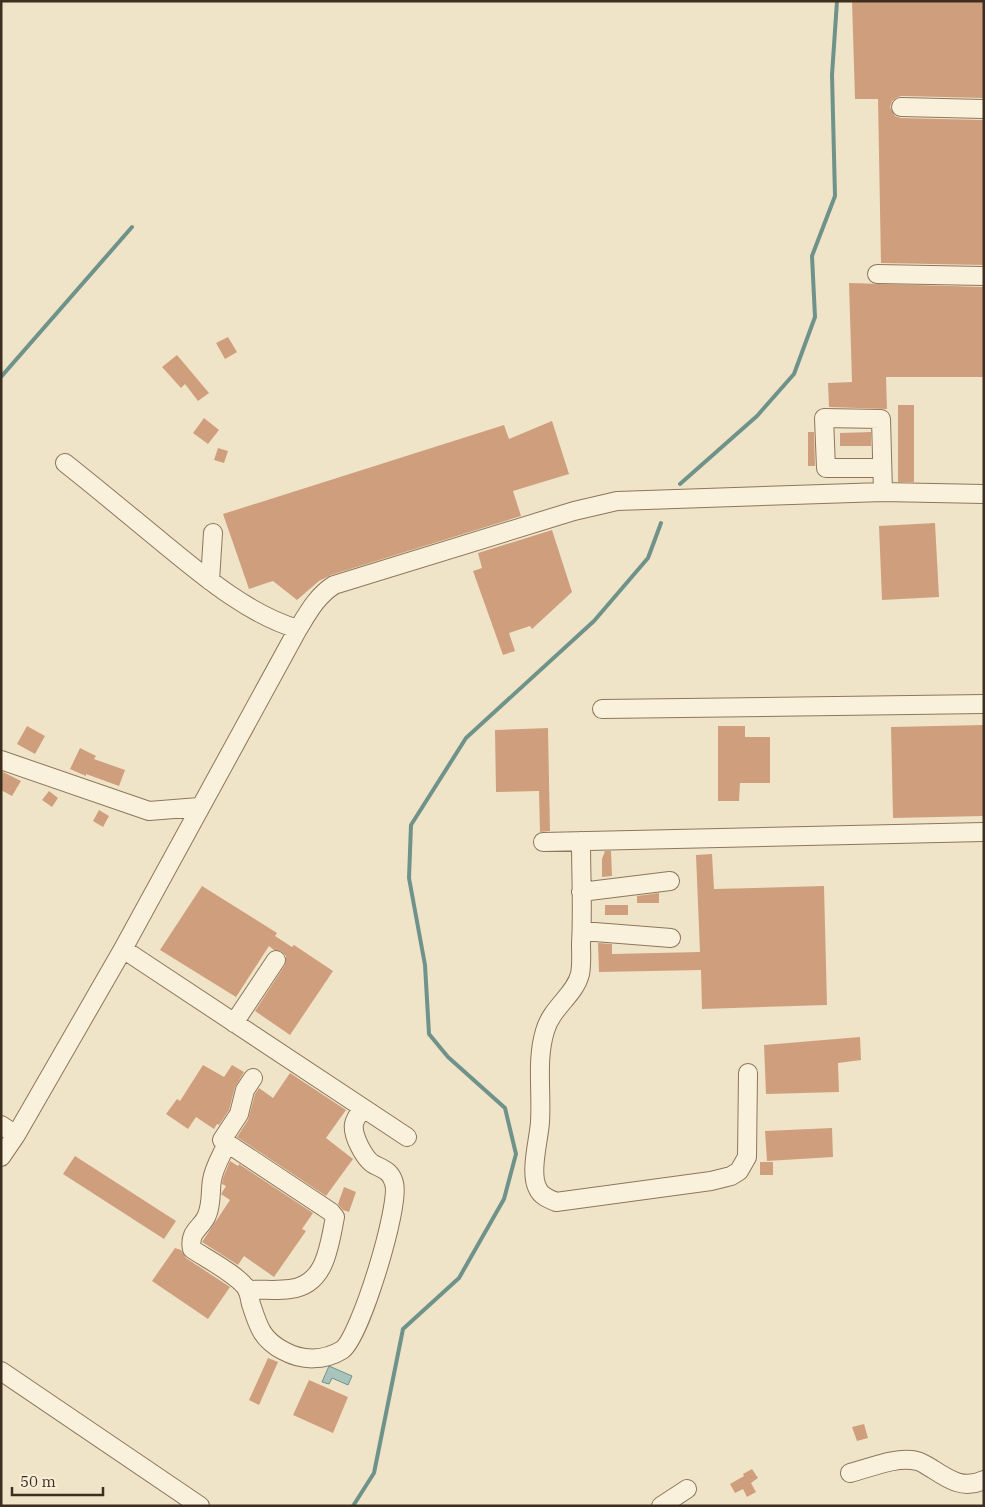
<svg xmlns="http://www.w3.org/2000/svg" width="985" height="1507" viewBox="0 0 985 1507" font-family="'IBM Plex Serif',serif">
<style>
.water{fill:#a9c4bc;stroke:#6f938a}
.lines{fill:none;stroke-linecap:round;stroke-linejoin:round}
.stream{stroke:#6f938a;stroke-width:4}
.building{fill:#cf9f7d}
.minor-casing{stroke:#8d765c;stroke-width:20}
.minor{stroke:#faf1dc;stroke-width:18}
</style>
<rect width="100%" height="100%" fill="#f0e4c8"/>
<!-- water -->
<path class="water" d="M329,1366l23,10 -4,9 -16,-7 -3,6 -7,-2z"/>
<g class="lines">
<!-- stream -->
<path class="stream" d="M1,377l131,-150
M680,484l77,-68 37,-42 21,-57 -3,-61 23,-60 -3,-121 5,-74
M353,1506l21,-33 29,-144 56,-51 45,-79 12,-45 -11,-46 -57,-51 -19,-23 -4,-69 -16,-87 2,-53 55,-87 128,-117 54,-63 13,-35"/>
</g>
<!-- building -->
<path class="building" d="M852,1h132v97l-83,-2 -5,2 -4,3 -2,6 5,9 6,2 83,2v145l-103,-2 -3,-164h-23z
M849,283l135,4v90h-98l1,32 -58,-2 -1,-24 24,-1z
M228,337l9,15 -12,7 -9,-16z
M177,355l32,38 -11,8 -13,-17 -4,4 -19,-21z
M898,405h16v77h-16z
M204,418l15,12 -11,14 -15,-11z
M552,421l17,53 -56,17 8,25 -190,59 -12,6 -22,19 -24,-19 -24,8 -26,-75 281,-89 5,14z
M808,432h6l1,34h-7z
M871,432v14h-31v-13z
M218,448l10,3 -4,12 -10,-3z
M935,523l4,74 -57,3 -3,-74z
M552,530l20,62 -40,37 -2,-3 -21,7 6,18 -12,4 -30,-84 9,-3 -4,-15z
M983,725l1,91 -91,2 -2,-91z
M27,726l18,10 -10,18 -18,-10z
M718,726h27v11h25v46h-30l-1,18h-21z
M548,728l2,103 -10,1 -1,-41 -43,1 -1,-62z
M80,748l16,8 -2,3 31,11 -6,16 -33,-12v2l-16,-7z
M1,771l20,10 -9,15 -11,-6z
M49,791l9,7 -6,9 -10,-7z
M99,810l10,6 -6,11 -10,-6z
M605,851h6l1,25 -10,1v-18z
M712,854l2,35 110,-3 3,119 -125,4 -1,-39 -102,2 -1,-29 14,1v10l88,-2 -4,-97z
M202,886l75,47 -2,3 17,11 2,-2 39,26 -43,64 -35,-24 30,-46 1,-9 -5,-5 -7,-1 -5,-4 -33,51 -76,-47z
M659,893v10h-22v-7z
M605,905h23v10h-23z
M860,1037l1,23 -23,3 1,29 -73,2 -2,-49z
M203,1065l21,12 8,-12 12,7 -9,15 -6,23 -10,15 -2,-1 -3,5 -18,-12 -8,12 -22,-15 11,-15 3,2z
M290,1073l56,37 -20,28 27,21 -27,37 -89,-59 11,-17 7,-26 4,-6 14,10z
M832,1128l1,29 -66,4 -2,-30z
M75,1156l101,65 -12,18 -101,-65z
M230,1161l8,5 1,-2 74,49 -11,16 4,2 -32,46 -30,-21 -6,9 -36,-23 28,-42 -9,-6 5,-8 -4,-2 1,-6z
M760,1162h13v13h-13z
M344,1187l12,5 -7,20 -6,-2 -5,-6z
M175,1248l6,2 5,8 44,29 -22,32 -56,-38z
M268,1358l10,4 -19,43 -10,-5z
M309,1380l39,17 -15,36 -40,-18z
M864,1424l4,14 -11,3 -5,-14z
M752,1469l6,9 -7,5 5,9 -9,5 -4,-8 -8,4 -5,-9 14,-8 -1,-2z"/>
<g class="lines">
<!-- minor casing -->
<g class="minor-casing">
<path id="minor" d="M901,107l83,2
M877,274l107,2
M65,463c33,26 65,53 98,80 39,32 86,72 135,86
M882,468h-56l-2,-50 57,1 2,73
M210,581l3,-48
M602,709l382,-5
M1,760l148,51 50,-4
M581,841c0,34 2,69 0,103 0,9 1,20 -1,30 -5,21 -29,34 -35,57 -9,29 -3,61 -5,91 -1,17 -11,52 -2,67 3,7 11,10 18,13l155,-21 20,-5 8,-5 8,-14 1,-84
M543,842l441,-10
M581,892l89,-11
M582,931l89,7
M123,949l284,188
M234,1023l42,-63
M253,1078l-8,12 -6,24 -17,26 5,3c-5,12 -13,24 -15,37 -2,12 0,23 -5,35 -4,12 -19,16 -15,34 15,10 46,26 55,40 2,4 3,11 4,15 7,22 11,36 33,47 18,10 40,10 58,-1 18,-12 59,-146 52,-167 -3,-12 -11,-14 -21,-19 -9,-6 -21,-29 -19,-40 1,-5 6,-12 9,-16
M1,1125l15,10
M227,1143l104,69 4,5c-6,29 -9,68 -45,72 -14,2 -29,0 -43,1
M1,1157l15,-22 107,-186 175,-320c11,-18 19,-33 36,-44l240,-74 43,-10 266,-9 101,2
M1,1371l199,135
M850,1473c20,-5 46,-17 67,-12 5,1 10,5 14,7 17,11 32,22 53,12
M661,1506l26,-17"/>
</g>
<!-- minor -->
<use href="#minor" class="minor"/>
</g>
<!-- border -->
<rect width="985" height="1507" fill="none" stroke="#3d2e20" stroke-width="5"/>
<!-- scale -->
<path d="M12 1487v8h91v-8" fill="none" stroke="#3d2e20" stroke-width="2.5"/>
<text x="20" y="1487" font-size="15" fill="#3d2e20" stroke="#f7eed8" stroke-width="4" paint-order="stroke">50 m</text>
</svg>
